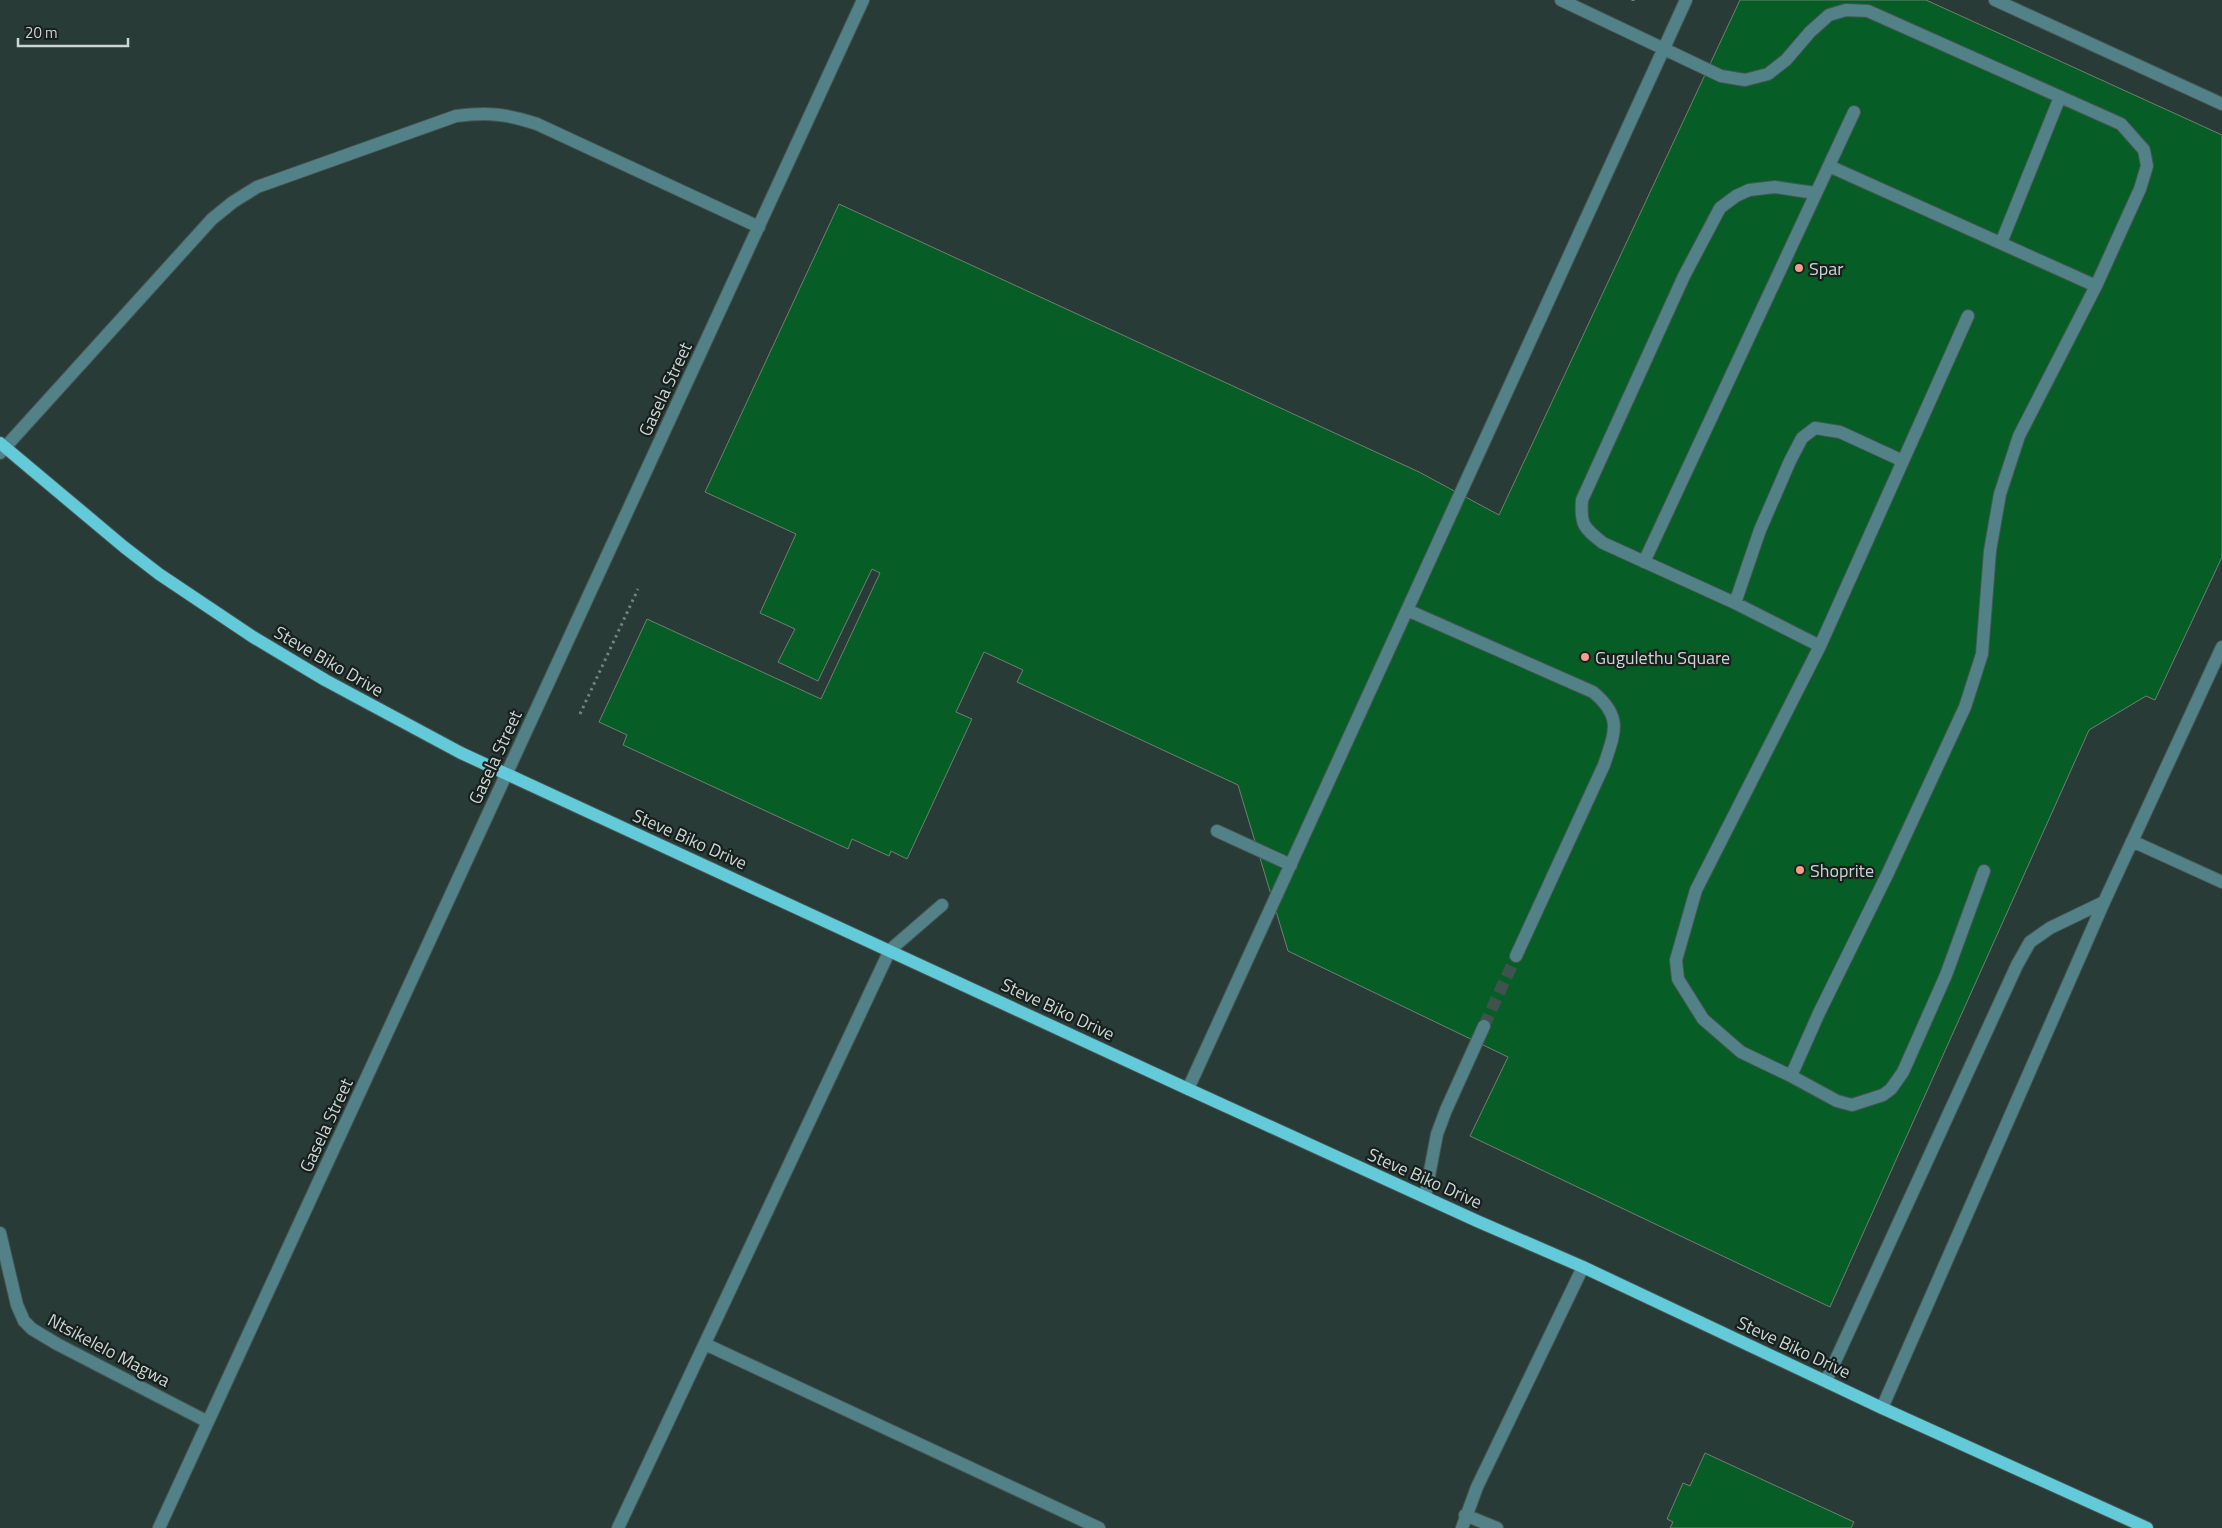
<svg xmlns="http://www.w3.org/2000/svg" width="2222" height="1528" viewBox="0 0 2222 1528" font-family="'Titillium Web',sans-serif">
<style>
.building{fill:#075d26;stroke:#707f72}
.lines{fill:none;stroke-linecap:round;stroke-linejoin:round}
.minor-tunnel{stroke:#40524e;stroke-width:12;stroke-dasharray:12 6;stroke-linecap:butt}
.minor-casing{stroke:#455753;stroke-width:14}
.major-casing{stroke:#455753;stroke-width:14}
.path{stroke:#72827e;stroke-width:3;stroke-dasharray:2.5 4;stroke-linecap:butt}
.minor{stroke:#538188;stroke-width:12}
.major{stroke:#63cad9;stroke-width:12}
.poi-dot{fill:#f49d8d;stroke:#18201e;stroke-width:2}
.labels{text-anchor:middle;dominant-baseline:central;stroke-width:4.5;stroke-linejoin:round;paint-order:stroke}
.poi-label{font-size:18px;fill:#cbd6d3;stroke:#18201e;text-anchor:start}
.street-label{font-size:18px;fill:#cbd6d3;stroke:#18201e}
</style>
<rect width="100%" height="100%" fill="#283b37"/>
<!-- building -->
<path class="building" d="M1740,0h186l296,135v422l-67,143 -9,-4 -57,34 -259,577 -360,-171 38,-79 -220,-106 -50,-166 -221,-103 6,-12 -39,-18 -28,60 16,7 -65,140 -16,-8 -2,5 -37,-17 -4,10 -225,-104 4,-10 -28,-13 48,-103 174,80 59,-126 -8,-4 -54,112 -40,-19 17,-33 -35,-16 36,-79 -91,-42 134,-288 580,268 80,43z
M1705,1453l149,69 -3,6h-181l3,-6 -6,-3 16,-36 7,3z"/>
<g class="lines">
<!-- minor-tunnel -->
<path class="minor-tunnel" d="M1484,1026l32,-70"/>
<!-- minor casing -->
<g class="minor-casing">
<path id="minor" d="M1561,0l160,76 24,4 23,-6 18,-14 24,-28 19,-17 17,-5 22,1 253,113 23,26 3,16 -7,23 -44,97 -77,150 -19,58 -10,57 -8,103 -17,53 -78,168 -68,138 -28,63 46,25 15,4 31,-10 8,-6 12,-17 43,-97 38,-104
M1995,0l227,104
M1829,166l267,120
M2001,243l59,-146
M0,453l212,-234 21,-17 24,-15 199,-71c32,-4 51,-2 81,8l222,103
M1644,562l210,-450
M1735,603l-132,-60c-19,-15 -23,-18 -21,-43l102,-224 36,-68 16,-12 13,-6 26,-3 40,6
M1407,610l186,82c30,25 22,40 11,73l-88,191
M1820,646l-85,-43 25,-73 30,-69 12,-23 13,-10 25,4 63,29
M1217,831l74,34
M2132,841l90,41
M1791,1076l-50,-24 -38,-33 -25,-40 -2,-19 20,-70 124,-244 148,-330
M1188,1089l498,-1089
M1425,1197l12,-63 9,-24 38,-84
M0,1233l17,72 7,16 8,8 25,15 151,78
M705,1344l394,184
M1826,1381l191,-416 13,-23 20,-14 54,-26
M1882,1408l222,-506 118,-255
M1465,1515l32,13
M159,1528l704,-1528
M618,1528l272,-578 52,-45
M1462,1528l15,-41 106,-220"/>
</g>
<!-- major casing -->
<g class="major-casing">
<path id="major" d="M0,443l124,104 35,27 94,63 72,43 136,73 727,336 289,132 106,46 299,141 265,120"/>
</g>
<!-- path -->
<path class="path" d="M1633,0v1
M580,714l58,-125"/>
<!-- minor -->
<use href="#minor" class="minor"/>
<!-- major -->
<use href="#major" class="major"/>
</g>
<!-- markers -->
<g class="poi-dot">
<circle cx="1799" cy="268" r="5"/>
<circle cx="1585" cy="657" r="5"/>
<circle cx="1800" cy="870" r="5"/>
</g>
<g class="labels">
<!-- poi labels -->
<g class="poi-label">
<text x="1809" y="268">Spar</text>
<text x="1595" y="657">Gugulethu Square</text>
<text x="1810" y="870">Shoprite</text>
</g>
<!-- street labels -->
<g class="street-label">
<text transform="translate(665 389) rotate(-65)">Gasela Street</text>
<text transform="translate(329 661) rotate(30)">Steve Biko Drive</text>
<text transform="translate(495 757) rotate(-65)">Gasela Street</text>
<text transform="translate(690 839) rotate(24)">Steve Biko Drive</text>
<text transform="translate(1058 1009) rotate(25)">Steve Biko Drive</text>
<text transform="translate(326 1125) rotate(-65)">Gasela Street</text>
<text transform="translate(1425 1178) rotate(24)">Steve Biko Drive</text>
<text transform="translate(1794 1347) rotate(25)">Steve Biko Drive</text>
<text transform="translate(109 1350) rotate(28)">Ntsikelelo Magwa</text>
</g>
</g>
<!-- scale -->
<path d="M18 38v8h110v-8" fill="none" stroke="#cbd6d3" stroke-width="2.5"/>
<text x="25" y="38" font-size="15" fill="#cbd6d3" stroke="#18201e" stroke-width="4" paint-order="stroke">20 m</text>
</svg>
